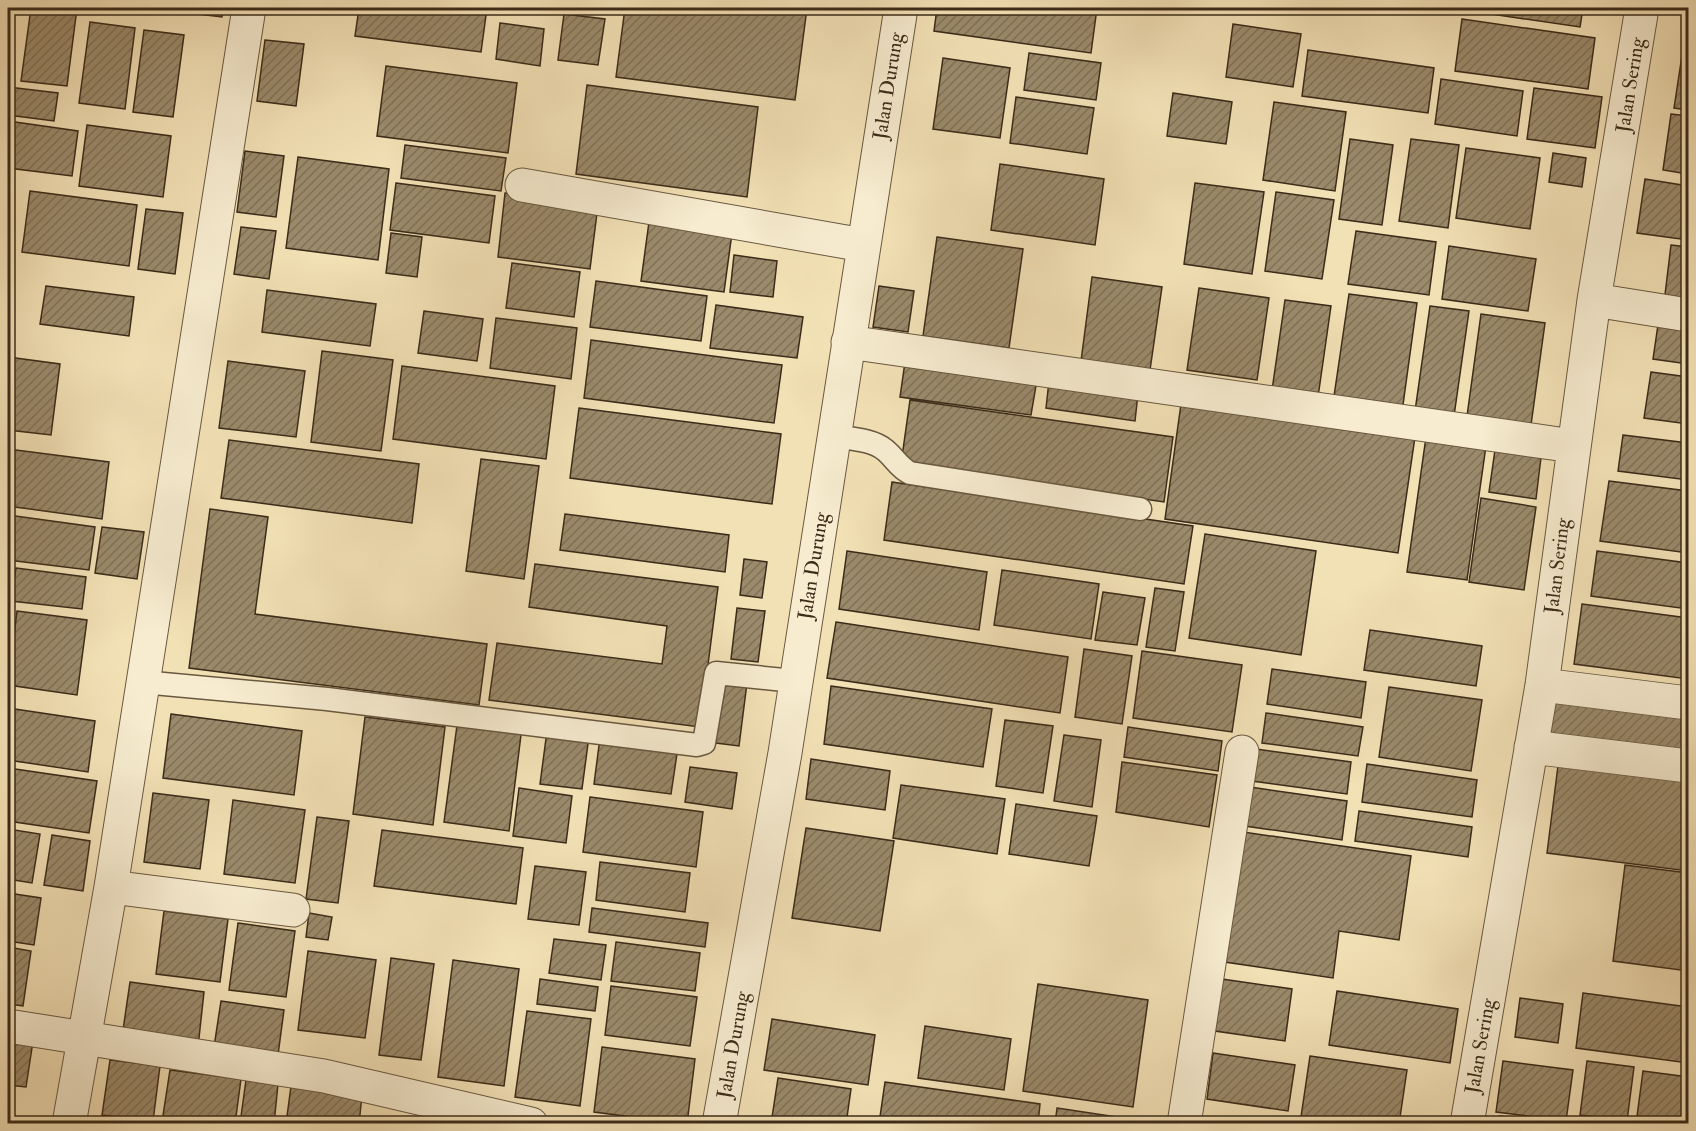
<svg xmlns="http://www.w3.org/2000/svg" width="1696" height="1131" viewBox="0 0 1696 1131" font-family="'IM FELL Double Pica',serif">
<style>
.building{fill:url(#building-hatch);stroke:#3b2b19;stroke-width:1.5}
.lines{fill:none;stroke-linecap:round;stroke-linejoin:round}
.service-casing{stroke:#695840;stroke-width:25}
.minor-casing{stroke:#695840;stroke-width:35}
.tertiary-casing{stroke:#695840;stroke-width:35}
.service{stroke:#f7ecd0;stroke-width:22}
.minor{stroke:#f7ecd0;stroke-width:33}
.tertiary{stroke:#f7ecd0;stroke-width:33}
.labels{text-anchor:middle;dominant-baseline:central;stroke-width:4.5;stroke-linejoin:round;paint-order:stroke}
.street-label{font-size:20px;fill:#3b2b19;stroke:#f7ecd0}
</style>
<defs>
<pattern id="building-hatch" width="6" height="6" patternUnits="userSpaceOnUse" patternTransform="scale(1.5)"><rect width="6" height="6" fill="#9b8a6b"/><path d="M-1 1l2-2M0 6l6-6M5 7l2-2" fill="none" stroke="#807157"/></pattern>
</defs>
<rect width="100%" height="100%" fill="#f3e1b6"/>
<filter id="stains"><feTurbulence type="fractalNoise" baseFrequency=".00333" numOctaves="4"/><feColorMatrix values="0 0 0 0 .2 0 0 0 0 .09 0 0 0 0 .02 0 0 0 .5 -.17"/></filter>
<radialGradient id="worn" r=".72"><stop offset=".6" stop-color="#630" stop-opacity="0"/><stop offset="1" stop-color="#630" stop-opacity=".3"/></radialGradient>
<!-- building -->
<path class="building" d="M31,8h46l-10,78 -46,-5z
M147,8h76l-1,9z
M359,8h128l-6,44 -126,-16z
M625,8h182l-12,92 -179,-23z
M937,8h160l-6,45 -157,-22z
M1478,8h105l-3,19 -103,-15z
M1687,8h1v33h-6z
M564,14l41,5 -7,46 -40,-5z
M1462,19l133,19 -7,51 -133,-18z
M90,22l45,6 -10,81 -46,-6z
M500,23l44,6 -4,37 -44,-7z
M1233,24l68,10 -8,53 -67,-10z
M144,30l40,5 -11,82 -40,-5z
M265,40l39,4 -8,62 -39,-5z
M1683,49l5,1v60l-14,-2z
M1308,50l126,18 -6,45 -126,-17z
M1029,53l72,10 -5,37 -72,-10z
M943,58l67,10 -10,70 -67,-9z
M386,66l131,17 -9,70 -131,-17z
M1441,79l82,12 -6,45 -82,-12z
M587,85l171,22 -11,90 -171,-23z
M8,87l50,6 -4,28 -46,-6z
M1534,88l68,9 -7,51 -68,-9z
M1173,93l59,9 -6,42 -59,-8z
M1016,97l78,11 -7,46 -77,-11z
M1274,102l72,10 -11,79 -72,-11z
M1671,114l17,2v58l-25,-4z
M8,121l70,10 -6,45 -64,-8z
M87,125l84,11 -8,61 -84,-11z
M1350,139l43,6 -11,80 -43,-6z
M1411,139l48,6 -11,83 -49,-7z
M405,145l101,13 -5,33 -100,-13z
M1466,148l74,10 -10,71 -74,-11z
M245,151l39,5 -8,61 -39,-5z
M1553,153l33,5 -4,29 -33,-5z
M298,157l91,12 -11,91 -92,-12z
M1000,164l104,15 -9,66 -104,-15z
M1645,179l43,7v54l-51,-7z
M396,183l99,13 -6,47 -99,-13z
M1195,183l69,9 -12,82 -68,-10z
M8,191l5,1 -5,42z
M30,191l107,14 -8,61 -107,-14z
M1276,192l58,8 -12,79 -57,-8z
M505,193l93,12 -8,64 -92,-12z
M146,209l37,4 -8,61 -37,-5z
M649,222l83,11 -8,59 -83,-11z
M241,227l35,4 -7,48 -35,-5z
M1356,231l80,11 -7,53 -81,-11z
M391,233l31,4 -5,40 -31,-4z
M937,237l86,12 -14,99 -86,-12z
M1671,245l17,2v59l-24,-3z
M1449,246l87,13 -8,52 -86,-12z
M734,255l43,6 -4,36 -43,-5z
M512,263l68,9 -6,45 -68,-9z
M1092,277l70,10 -12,83 -69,-9z
M596,281l111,15 -6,45 -111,-14z
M46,286l88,11 -5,39 -89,-12z
M879,286l35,5 -6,41 -35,-5z
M1199,288l70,10 -12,82 -70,-10z
M267,290l109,14 -6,42 -108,-14z
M1349,294l68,9 -15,109 -69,-9z
M1285,300l46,6 -13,91 -46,-7z
M716,305l87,12 -6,41 -87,-10z
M1430,306l39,5 -15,105 -39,-5z
M424,311l59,8 -6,42 -59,-8z
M1481,314l64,9 -14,102 -64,-9z
M496,318l81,10 -6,51 -81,-11z
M1659,318l29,4v42l-35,-5z
M591,340l191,25 -8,58 -190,-25z
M322,351l71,9 -12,91 -70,-9z
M906,355l132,19 -7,41 -131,-18z
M8,357l52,7 -9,71 -43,-5z
M228,361l77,10 -9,66 -77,-9z
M402,366l153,20 -9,73 -153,-20z
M1651,372l37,5v47l-44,-6z
M1049,381l89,13 -3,27 -89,-13z
M910,400l263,37 -9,65 -263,-38z
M1181,404l234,33 -17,116 -233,-34z
M579,408l202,26 -9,70 -202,-26z
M1623,435l65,8v37l-70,-9z
M1426,437l60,9 -19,134 -60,-8z
M229,440l190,24 -7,59 -191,-25z
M1496,443l46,6 -6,50 -47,-7z
M8,449l101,13 -7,57 -94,-13z
M481,459l58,7 -15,113 -58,-8z
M1609,481l79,10v62l-88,-12z
M892,482l301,44 -9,58 -300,-44z
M1481,498l55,9 -12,83 -55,-8z
M210,509l58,8 -13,97 232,30 -8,61 -290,-37z
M565,514l164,21 -4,37 -165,-22z
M8,515l87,12 -6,43 -81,-10z
M102,527l42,5 -7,47 -42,-6z
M1205,534l111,17 -15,104 -112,-17z
M847,551l140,21 -8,58 -140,-21z
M1597,551l91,12v46l-97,-13z
M744,559l23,3 -5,36 -22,-3z
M535,564l183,23 -18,140 -211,-27 8,-57 165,21 5,-38 -138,-19z
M16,568l70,9 -4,32 -71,-8z
M1002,570l97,14 -8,55 -97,-14z
M1155,588l29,4 -9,59 -29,-4z
M1103,592l42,6 -8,47 -42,-5z
M1582,604l106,14v61l-114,-15z
M737,608l28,3 -7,51 -27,-3z
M17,611l70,9 -10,75 -69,-10z
M836,622l232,35 -8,56 -233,-35z
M1370,630l112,16 -6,40 -112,-16z
M1084,649l48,7 -10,68 -47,-7z
M1142,651l100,14 -10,67 -99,-14z
M1272,669l94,13 -5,36 -94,-14z
M716,680l31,3 -8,63 -31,-4z
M831,686l161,23 -9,58 -159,-23z
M1389,687l93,13 -11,71 -92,-14z
M1547,688l141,19v54l-148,-20z
M8,708l87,13 -7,51 -80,-12z
M1266,713l97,14 -5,29 -96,-13z
M171,714l131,17 -8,64 -131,-17z
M365,717l80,10 -12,98 -80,-11z
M458,718l64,9 -13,104 -65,-9z
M1005,720l48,6 -10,67 -47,-7z
M1128,727l94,14 -4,30 -94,-14z
M547,731l42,5 -7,53 -42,-5z
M1064,735l37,5 -9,67 -38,-6z
M600,738l78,9 -7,47 -77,-10z
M1256,749l95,13 -4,32 -95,-13z
M1559,758l129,18v95l-141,-18z
M811,759l79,12 -5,39 -79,-11z
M1122,762l95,13 -8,52 -93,-15z
M1367,764l110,16 -5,37 -110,-15z
M690,767l47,6 -5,36 -47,-7z
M8,768l89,13 -8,52 -81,-12z
M901,785l104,14 -8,55 -104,-16z
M1250,787l97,14 -5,39 -97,-14z
M519,788l53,8 -6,47 -53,-7z
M153,793l56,7 -9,69 -56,-7z
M590,797l113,15 -7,55 -113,-15z
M233,800l72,10 -10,73 -71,-9z
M1016,804l81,12 -8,50 -80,-12z
M1359,811l113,16 -4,30 -113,-16z
M317,817l32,4 -11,82 -32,-4z
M806,828l88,13 -14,90 -88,-13z
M8,829l32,5 -8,49 -24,-4z
M382,830l141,18 -7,56 -142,-18z
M1243,832l168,24 -12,84 -60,-9 -6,47 -108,-16z
M52,835l38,6 -7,50 -39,-6z
M600,862l90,11 -5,39 -89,-12z
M1625,865l63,8v98l-75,-10z
M535,866l51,6 -7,53 -51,-6z
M8,893l33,5 -7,47 -26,-4z
M592,908l116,15 -3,24 -116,-15z
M164,911l64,8 -8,63 -64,-8z
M309,913l23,4 -4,23 -22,-3z
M238,923l57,8 -9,66 -57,-7z
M554,939l52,6 -5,35 -52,-7z
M616,942l84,11 -5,38 -84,-10z
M8,947l23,4 -8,55 -15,-2z
M308,951l68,9 -11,78 -67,-8z
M391,958l43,6 -13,96 -42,-5z
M453,960l66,9 -15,117 -66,-9z
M540,979l58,8 -3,24 -58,-7z
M1222,979l70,10 -7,52 -70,-10z
M130,982l74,10 -6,55 -76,-10z
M1038,984l110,16 -15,107 -110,-16z
M611,986l86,11 -7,49 -85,-11z
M1337,991l121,18 -8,54 -121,-18z
M1583,993l105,14v56l-112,-15z
M1520,998l43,6 -5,39 -43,-6z
M221,1001l63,9 -6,45 -64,-8z
M527,1011l64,8 -11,87 -65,-9z
M772,1019l103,16 -7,50 -104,-15z
M925,1026l86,13 -7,51 -86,-12z
M8,1037l25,4 -7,46 -18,-2z
M602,1047l93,12 -8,65 -93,-12z
M1213,1053l82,12 -7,46 -81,-12z
M1310,1056l97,14 -8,54h-56l-42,-7z
M110,1060l50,6 -7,55 -51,-6z
M1503,1061l70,9 -7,51 -70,-9z
M1587,1061l47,6 -7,54 -47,-6z
M170,1070l71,9 -6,45 -73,-2z
M1643,1071l45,6v47h-52z
M778,1078l73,11 -5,35h-75z
M246,1080l32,4 -4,40h-34z
M885,1082l155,22 -2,20h-117l-41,-7z
M291,1086l71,9 -3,29h-73z
M1057,1108l100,15 -1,1h-101z
M428,1112l40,12h-41z
M1500,1116l59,8h-60z
M1227,1117l47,7h-48z"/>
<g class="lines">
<!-- service casing -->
<g class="service-casing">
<path id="service" d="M833,436c17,3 39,3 52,14 10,8 13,17 25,23l230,36
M142,682l185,17 370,46 7,-2 12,-70 78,8"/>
</g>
<!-- minor casing -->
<g class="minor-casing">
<path id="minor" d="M522,185l341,60
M1594,300l94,15
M848,342l725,104
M1542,685l146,18
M1531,747l157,19
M111,887l182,23
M8,1026l316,50 207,48
M69,1124l42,-237 138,-879
M1184,1124l58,-372
M1467,1124l75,-439 52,-385 48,-292"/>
</g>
<!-- tertiary casing -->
<g class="tertiary-casing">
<path id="tertiary" d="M719,1124l66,-371 116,-745"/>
</g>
<!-- service -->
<use href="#service" class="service"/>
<!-- minor -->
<use href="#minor" class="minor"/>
<!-- tertiary -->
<use href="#tertiary" class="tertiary"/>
</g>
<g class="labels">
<!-- street labels -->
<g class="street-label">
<text transform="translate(1630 85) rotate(-81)">Jalan Sering</text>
<text transform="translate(888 86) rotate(-81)">Jalan Durung</text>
<text transform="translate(813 566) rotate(-81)">Jalan Durung</text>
<text transform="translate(1557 566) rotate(-83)">Jalan Sering</text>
<text transform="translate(733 1045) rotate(-80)">Jalan Durung</text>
<text transform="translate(1480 1046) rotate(-80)">Jalan Sering</text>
</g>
</g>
<!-- margin -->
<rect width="1696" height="1131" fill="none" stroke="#f3e1b6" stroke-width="30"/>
<rect x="9" y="9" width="1678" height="1113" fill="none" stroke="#3b2b19" stroke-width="3"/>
<rect x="15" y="15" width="1666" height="1101" fill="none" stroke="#3b2b19" stroke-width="1.5"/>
<rect width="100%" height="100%" filter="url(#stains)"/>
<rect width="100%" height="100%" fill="url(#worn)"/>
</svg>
